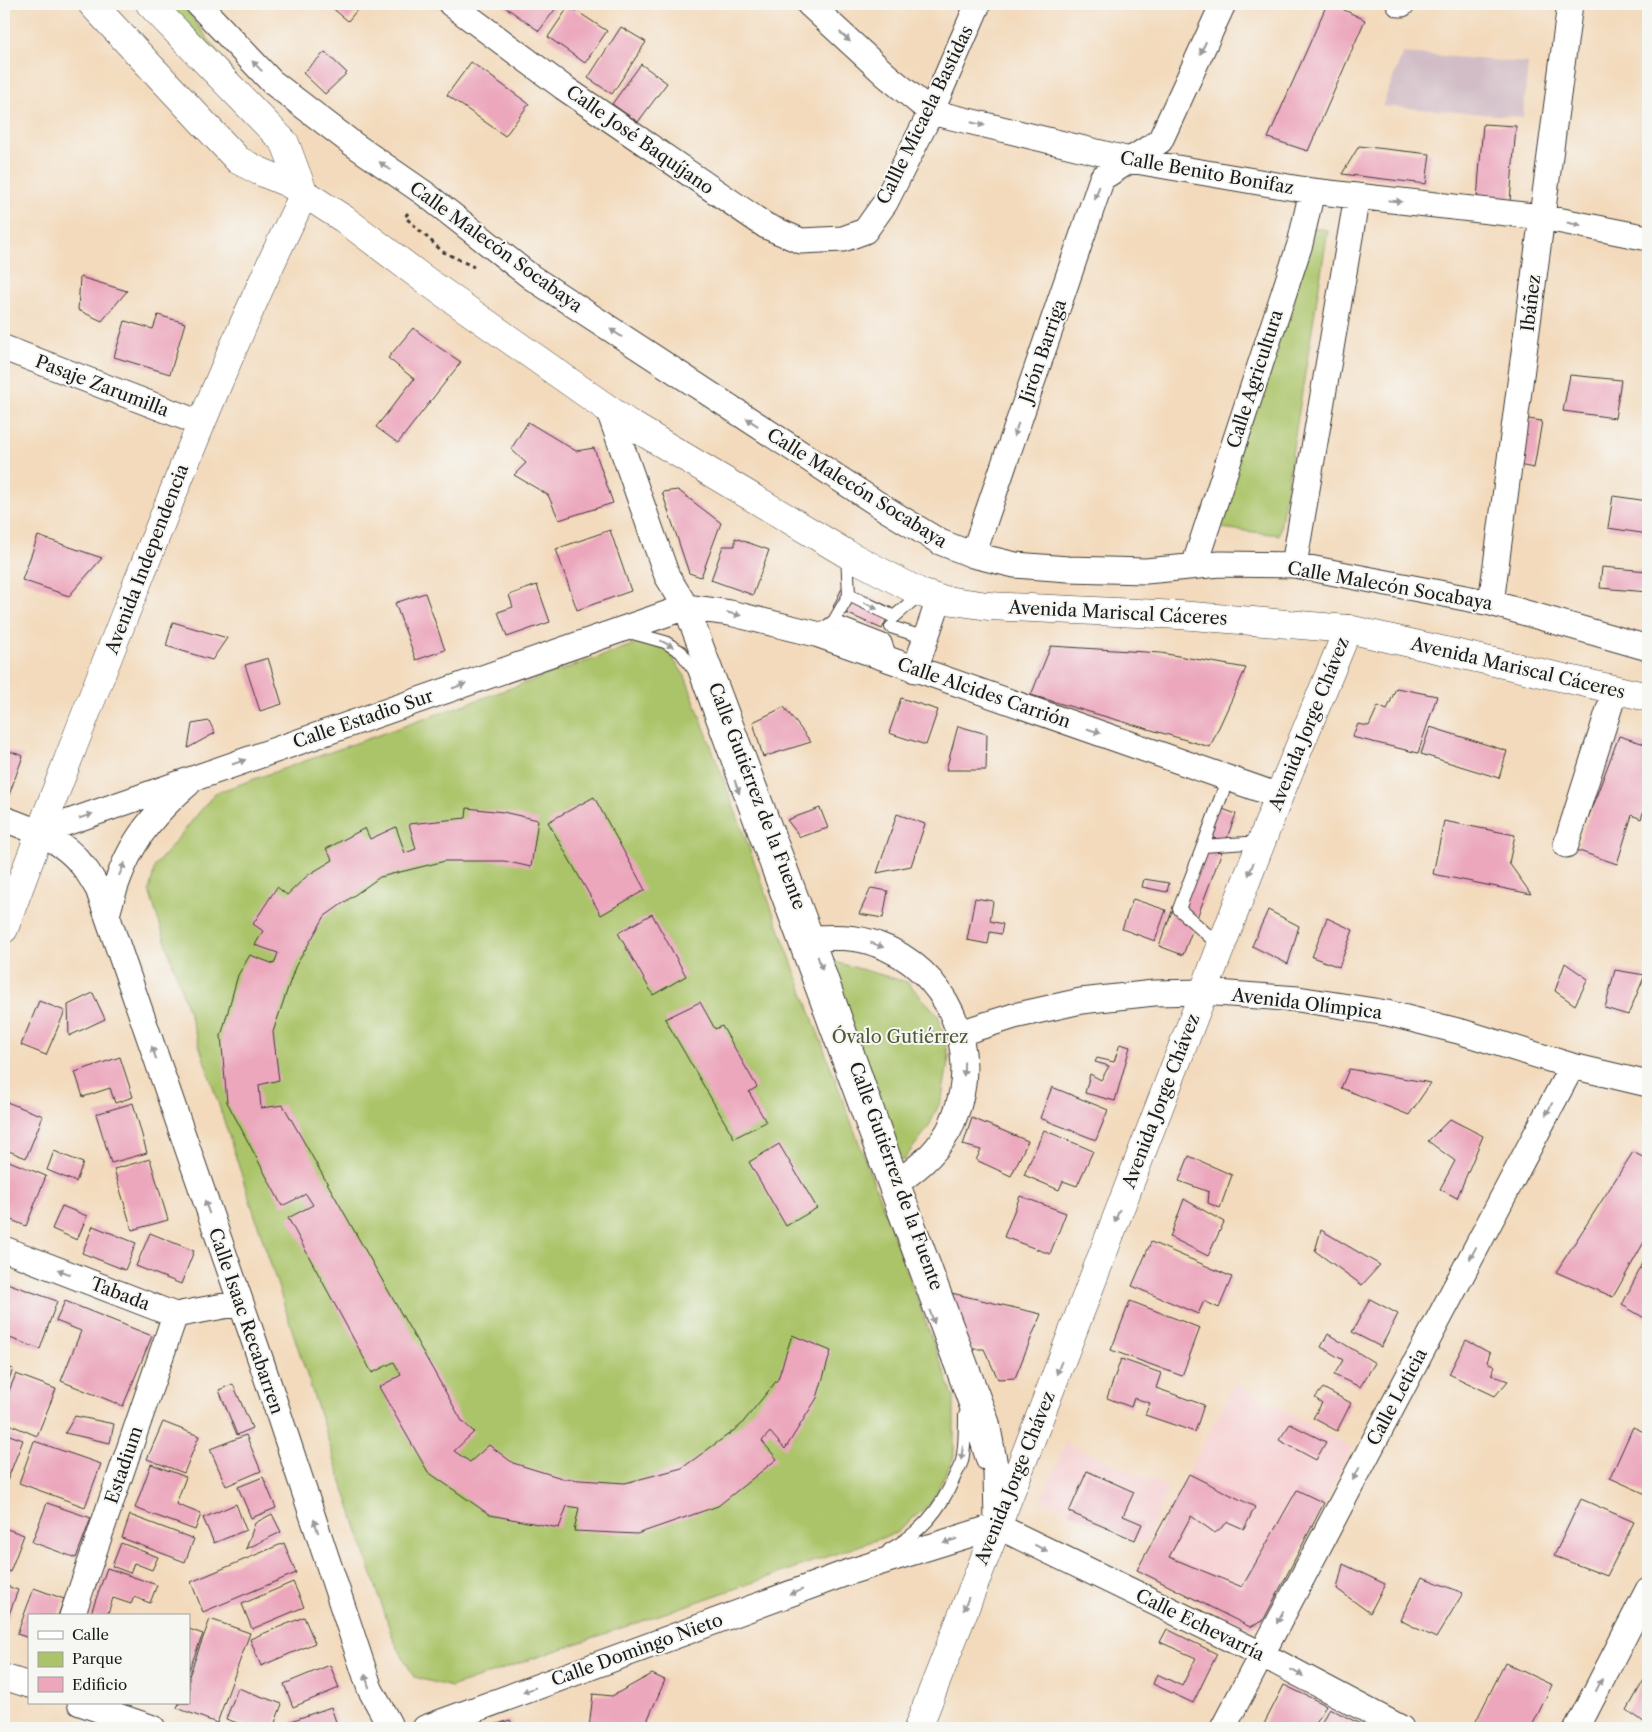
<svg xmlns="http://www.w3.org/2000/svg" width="1652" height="1732" viewBox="0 0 1652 1732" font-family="'Libre Caslon Text',serif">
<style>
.built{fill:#f7cfd1}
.industrial{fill:#d2bdc6}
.green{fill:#abc469;stroke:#647042}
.building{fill:#eca7bd}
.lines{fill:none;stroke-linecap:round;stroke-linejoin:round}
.lane-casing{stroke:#3c3834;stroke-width:14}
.street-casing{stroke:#3c3834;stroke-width:27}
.secondary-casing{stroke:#3c3834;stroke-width:29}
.primary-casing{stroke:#3c3834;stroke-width:29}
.path{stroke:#3c3834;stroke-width:3;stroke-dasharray:4 4;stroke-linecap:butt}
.lane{stroke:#fff;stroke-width:12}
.street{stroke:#fff;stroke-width:25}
.secondary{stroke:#fff;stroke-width:28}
.primary{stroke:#fff;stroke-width:28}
.oneway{fill:#999}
.labels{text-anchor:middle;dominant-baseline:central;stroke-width:4;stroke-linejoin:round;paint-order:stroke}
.street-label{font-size:18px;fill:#1c1c1c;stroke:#f6f6f2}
.park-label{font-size:18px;fill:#4e5737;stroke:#f6f6f2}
</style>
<rect width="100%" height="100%" fill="#f6f6f2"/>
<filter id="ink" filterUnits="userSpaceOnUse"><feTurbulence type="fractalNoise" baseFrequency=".02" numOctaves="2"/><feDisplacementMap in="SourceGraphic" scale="10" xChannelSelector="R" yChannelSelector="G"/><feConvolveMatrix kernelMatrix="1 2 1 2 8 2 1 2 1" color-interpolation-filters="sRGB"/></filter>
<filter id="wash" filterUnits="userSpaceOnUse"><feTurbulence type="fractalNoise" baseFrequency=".0096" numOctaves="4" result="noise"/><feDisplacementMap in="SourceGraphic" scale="20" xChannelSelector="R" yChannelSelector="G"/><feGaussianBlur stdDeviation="1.12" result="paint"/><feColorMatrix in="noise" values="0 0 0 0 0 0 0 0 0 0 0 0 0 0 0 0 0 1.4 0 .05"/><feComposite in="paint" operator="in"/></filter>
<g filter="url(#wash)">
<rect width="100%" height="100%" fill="#f3dabc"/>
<!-- built -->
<path class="built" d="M1235,1384l116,64 -88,173 -13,6 -113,-57z
M1066,1443l103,45 -24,57 -104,-45z"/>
<!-- industrial -->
<path class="industrial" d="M1403,53l125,10 -5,54 -141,-11z"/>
<!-- green -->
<path class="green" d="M162,4h20l51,68z
M1312,227l16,3 -49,305 -67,-8z
M638,643l28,6 19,27 269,722v59l-23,46 -35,30 -445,154 -37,-10 -21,-38 -244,-748 6,-25 60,-73z
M835,962l72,20 31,33 11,42 -7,41 -14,30 -25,33 -6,-4 -67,-188z"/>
<g id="blocks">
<!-- building -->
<path class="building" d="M332,4h30l-14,17 -18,-15z
M501,4h58l-20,27z
M1327,4h5l33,16 -57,131 -40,-13z
M569,6l38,25 -22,32 -37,-26z
M621,27l25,15 -34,52 -24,-16z
M325,52l22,21 -22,21 -22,-21z
M471,62l58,42 -24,32 -58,-41z
M641,64l26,19 -29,39 -26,-18z
M1483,124l33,2 -6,75 -33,-2z
M1359,146l71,8 -4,30 -84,-10z
M80,277l47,14 -25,30 -24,-11z
M158,315l27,8 -15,51 -56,-17 11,-36 28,8z
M413,328l27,20 21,14 -63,81 -22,-16 38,-48 -26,-21z
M1570,375l51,5 -6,38 -52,-7z
M1522,418l20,3 -8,47 -21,-4z
M528,422l48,29 18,-3 19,55 -54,17 -11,-25 -34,-20 12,-12 -15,-14z
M678,490l43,33 -20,54 -12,-4 -27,-81z
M1613,496l35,5v33l-40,-6z
M610,530l21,61 -54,19 -21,-61z
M38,536l64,22 -33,38 -47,-16z
M735,538l34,12 -16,45 -42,-15 12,-34h12z
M1602,567l46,4v21l-48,-4z
M537,585l13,37 -43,15 -9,-25 15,-5 -4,-12z
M843,586l49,22 -10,21 -49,-22z
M425,593l20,57 -29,10 -21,-57z
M173,622l54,16 -15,22 -46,-14z
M1051,646l110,7 85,15 -36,79 -179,-52z
M268,658l14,46 -22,7 -15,-46z
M1396,688l41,8 -19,57 -66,-16 6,-13 11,2 9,-20 9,4z
M901,698l37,12 -12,35 -37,-12z
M784,707l27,35 -48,15 -10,-35z
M209,721l6,12 -27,15 4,-24z
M958,726l29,8 -1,36h-40z
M1430,727l77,24 -8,27 -78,-24z
M1619,736l29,9v52l-7,22 -9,-4 -15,49 -41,-14z
M4,749l19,7 -14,39 -5,-2z
M594,797l51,93 -44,25 -53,-93z
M1212,805l24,9 -53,141 -24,-9z
M467,808l36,4 35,8 -7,47 -27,-6h-59l-65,16 -55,39 -30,51 -22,65 6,48 -20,5 2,23 22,-3 179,316 12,11 -20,19 16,11 19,-17 24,18 52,16 60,4 57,-15 58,-42 38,-47 14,-44 39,16 -14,47 -32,51 -15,-17 -8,9 15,18 -59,47 -81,28 -63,-3 5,-23 -12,-2 -8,22 -69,-13 -62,-43 -49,-85 22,-12 -7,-13 -22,11 -84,-155 25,-13 -7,-11 -24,12 -55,-104 -6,-66 17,-61 12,-20 24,9 4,-11 -23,-8 8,-14 -10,-7 24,-37 10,8 21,-20 25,-15 -7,-11 39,-21 5,11 26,-12 9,26 11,-4 -7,-25 57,-6z
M820,808l8,20 -28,9 -13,-17z
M897,814l28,10 -14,42 -34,7z
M1444,821l71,14 -6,28 22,31 -98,-20z
M1144,879l25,4 -2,9 -25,-5z
M871,888l17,3 -5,27 -24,-4z
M975,898l18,3 -3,20 13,3 -2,10 -11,-2 -2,12 -21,-4z
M1133,899l33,11 -11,31 -33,-12z
M1268,910l31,16 -11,38 -36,-18z
M652,914l34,62 -33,19 -35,-62z
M1327,918l26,12 -14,37 -27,-10z
M1565,963l23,16 -13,26 -20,-14z
M1615,970l30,5 -17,40 -23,-7z
M93,993l12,26 -36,17 -1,-31z
M39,1001l26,10 -19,44 -25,-10z
M700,1002l15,27 7,-3 35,61 -8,5 17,30 -32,16 -69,-119z
M1120,1044l10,3 -15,54 -30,-8 5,-19 11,6 8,-14 -14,-4 2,-4 17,4z
M120,1057l13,40 -18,6 -5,-15 -27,9 -8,-25z
M1349,1069l82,14 -22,32 -68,-27z
M1052,1087l56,23 -12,30 -56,-22z
M4,1101l39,15 -17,42 -22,-9z
M133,1103l14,50 -36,10 -15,-49z
M972,1118l56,23 -17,35 -35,-16 5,-10 -18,-5z
M1450,1119l33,17 -26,62 -17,-9 15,-28 -27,-20z
M1044,1130l49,21 -16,35 -14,-5 -4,9 -35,-15z
M779,1144l38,64 -31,18 -37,-64z
M54,1151l29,12 -7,19 -29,-12z
M1633,1152l15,8v75l-35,62 -57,-25z
M1189,1156l43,19 -12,33 -12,-5 1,-11 -30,-11z
M4,1159l42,17 -20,50 -22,-9z
M150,1159l18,61 -36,10 -18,-61z
M1020,1196l46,17 -16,41 -46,-17z
M1184,1199l40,23 -16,34 -38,-19z
M62,1206l25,10 -10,24 -25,-11z
M93,1226l43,17 -11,27 -43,-17z
M1321,1230l59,35 -18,20 -47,-34z
M150,1233l44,18 -13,33 -45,-18z
M1151,1242l81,35 -13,31 -15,-7 -6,13 -66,-28z
M1648,1253v67l-26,-15z
M4,1282l53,19 -17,48 -36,-13z
M947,1292l94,22 -26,64 -17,1 -14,-30h-14z
M1370,1299l28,15 -17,33 -29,-15z
M65,1301l87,35 -29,70 -62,-25 20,-50 -25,-10z
M1130,1301l70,27 -18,48 -71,-26z
M1328,1334l47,29 -15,24 -26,-12 9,-15 -22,-13z
M1466,1340l24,13 -3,9 8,4 -4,9 17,6 -13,15 -46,-22z
M1121,1359l40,14 -5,15 48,17 -9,27 -50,-17 5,-12 -16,-5 -3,9 -24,-9z
M4,1366l9,3 -9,23z
M16,1374l40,15 -19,47 -33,-14v-19z
M233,1384l19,44 -15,7 -18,-45z
M1323,1388l28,15 -14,28 -24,-13 9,-15 -7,-5z
M75,1416l39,8 -4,19 -45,-10z
M163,1422l36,14 -15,37 -37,-14z
M1290,1424l36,18 -10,18 -37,-20z
M1633,1427l15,7v61l-38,-17z
M4,1433l19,7 -16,41 -3,-1z
M246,1435l15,36 -35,15 -16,-37z
M34,1441l67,23 -16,43 -66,-24z
M151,1464l35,13 -10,27 25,10 -6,16 -60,-22z
M1087,1471l47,21 -11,24 19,8 -7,16 -66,-28z
M1189,1474l66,33 -11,22 -16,-7 -13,11 -24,-17 -22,41 73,30 55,-97 27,13 -61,118 -13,6 -113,-57z
M263,1477l13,31 -25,10 -13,-31z
M1581,1499l53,23 -27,54 -53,-20z
M47,1503l44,15 -15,40 -44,-16z
M236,1504l10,26 -32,13 -11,-25z
M272,1514l9,18 -35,17 9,-26z
M130,1515l64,24 -9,23 -63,-24z
M4,1528l20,7 -14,37 -6,-3z
M121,1543l37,14 -6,13 -18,-7 -4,10 -18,-7z
M284,1543l12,30 -93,39 -12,-30z
M1343,1564l42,20 -15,29 -33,-24z
M107,1568l50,17 -7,18 -16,-6 -3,7 -18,-6 -6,18h-17z
M1422,1577l41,16 -27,45 -36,-18z
M293,1582l11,25 -52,22 -10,-25z
M4,1585l14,5 -14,38z
M34,1588l30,11 -6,17h-29v22l-12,-4z
M304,1617l11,26 -54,23 -11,-27z
M210,1619l40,14 -33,90 -40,-15 2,-5h10v-27z
M189,1629l14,5 -14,36z
M1167,1629l50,25 -24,49 -40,-19 4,-10 25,12 14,-28 -36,-16z
M1505,1663l47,22 -21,43h-50l-7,-3z
M330,1665l9,23 -46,19 -9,-23z
M1648,1673v52l-21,-15z
M652,1674l13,6 -21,48h-55l4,-34 19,2z
M1284,1685l42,20 -12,23h-52z
M238,1688l44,16 -9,24h-21l-26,-9z
M331,1707l6,18 -9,3h-19l-18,-7z
M1329,1708l39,20h-49z
M510,1720l4,8h-29z"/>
</g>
</g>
<g filter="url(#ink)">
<use href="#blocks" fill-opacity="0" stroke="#3c3834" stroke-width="1"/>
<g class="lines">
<!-- lane casing -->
<g class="lane-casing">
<path id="lane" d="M847,554l2,41 45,22 27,-24
M834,621l15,-26
M891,627l35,11
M629,632l36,10 16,10 13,18 271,735 18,58
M816,634l18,-13 51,20 7,19
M1203,846l25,-68
M1221,947l-42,-38 24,-63 58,-4
M889,1550c31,-17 51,-39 65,-72 2,-5 6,-11 8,-17 3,-15 3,-31 3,-46"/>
</g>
<!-- street casing -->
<g class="street-casing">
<path id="street" d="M198,4l74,78 81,62 71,49 107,84 353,231 56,34 33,13 42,10 53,4 78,2 74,-7 74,1 197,38 157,45
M451,4l112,83 203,139 35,15 42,-2 22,-8 20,-28 46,-91 47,-108
M809,4l77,71 45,37 199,48 182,31 230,26 106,21
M1399,4h3
M4,348l196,75
M608,408l59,168 19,31 125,331 86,245 90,240 9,48 1,53
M973,555l129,-377 58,-37 63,-137
M1294,565l63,-369
M1194,566l106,-322 12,-53
M1491,603l79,-599
M915,670l24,-71
M4,819c30,11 59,21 79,47 6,7 10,15 15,23l163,472 109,328 19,35
M40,832l646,-225 44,6 86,21 463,162
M1566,845l49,-155
M107,915c15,-58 34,-91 81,-131
M811,938c22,-1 44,-2 65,6 70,24 107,105 78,174 -2,5 -4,12 -8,17 -13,21 -29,33 -49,48
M960,1033l54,-17 67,-15 73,-8 49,-1 95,7 89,14 75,19 110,34 76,18
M4,1249l171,66 65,-12
M997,1526l264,128 140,74
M72,1616l103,-301
M4,1677l25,8
M80,1703l73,25
M425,1728l424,-156 148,-46
M1223,1728l349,-662
M1577,1728l71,-138"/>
</g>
<!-- secondary casing -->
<g class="secondary-casing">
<path id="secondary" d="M4,929c41,-112 85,-224 129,-335 53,-135 107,-270 171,-400
M918,1728l111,-283 250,-649 69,-167"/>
</g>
<!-- primary casing -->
<g class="primary-casing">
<path id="primary" d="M92,4l146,156 21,11 29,12 56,36 77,58 207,146 219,131 74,39 18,6 49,7 192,9 168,14 300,68
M150,4l135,139 19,51"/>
</g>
<!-- path -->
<path class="path" d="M408,213l-3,4 38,35 31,15"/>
<!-- lane -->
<use href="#lane" class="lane"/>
<!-- street -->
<use href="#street" class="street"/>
<!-- secondary -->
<use href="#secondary" class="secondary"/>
<!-- primary -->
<use href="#primary" class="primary"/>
</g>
<!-- one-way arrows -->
<defs><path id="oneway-solid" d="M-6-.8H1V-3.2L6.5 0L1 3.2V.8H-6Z" transform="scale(1.25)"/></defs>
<g class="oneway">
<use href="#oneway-solid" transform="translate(845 37) rotate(43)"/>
<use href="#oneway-solid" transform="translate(1203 48) rotate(115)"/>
<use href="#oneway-solid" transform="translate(257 66) rotate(-134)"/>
<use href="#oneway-solid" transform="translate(978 124) rotate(13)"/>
<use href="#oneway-solid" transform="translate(385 166) rotate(-145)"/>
<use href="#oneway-solid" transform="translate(1097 193) rotate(109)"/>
<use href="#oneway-solid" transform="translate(1395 201) rotate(6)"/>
<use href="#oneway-solid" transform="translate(1574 224) rotate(11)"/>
<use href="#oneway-solid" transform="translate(616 333) rotate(-147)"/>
<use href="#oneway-solid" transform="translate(752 422) rotate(-147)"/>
<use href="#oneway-solid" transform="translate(1016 430) rotate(109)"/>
<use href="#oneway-solid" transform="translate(871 606) rotate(26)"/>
<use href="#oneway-solid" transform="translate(734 614) rotate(12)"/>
<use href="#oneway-solid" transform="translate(667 644) rotate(28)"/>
<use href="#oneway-solid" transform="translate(459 686) rotate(-19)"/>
<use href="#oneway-solid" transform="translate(1094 731) rotate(19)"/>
<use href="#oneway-solid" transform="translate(239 762) rotate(-19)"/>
<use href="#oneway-solid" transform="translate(737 787) rotate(70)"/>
<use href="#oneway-solid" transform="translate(86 816) rotate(-19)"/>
<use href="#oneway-solid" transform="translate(122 869) rotate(-66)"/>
<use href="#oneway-solid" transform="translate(1251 869) rotate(111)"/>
<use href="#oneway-solid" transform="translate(877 945) rotate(20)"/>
<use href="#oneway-solid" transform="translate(820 963) rotate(71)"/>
<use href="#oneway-solid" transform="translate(154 1053) rotate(-109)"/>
<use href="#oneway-solid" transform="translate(964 1069) rotate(91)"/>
<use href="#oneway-solid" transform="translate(1549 1109) rotate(118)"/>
<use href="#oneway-solid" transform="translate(207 1207) rotate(-109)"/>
<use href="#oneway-solid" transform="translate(1117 1216) rotate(111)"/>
<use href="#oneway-solid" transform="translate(1473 1253) rotate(118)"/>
<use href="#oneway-solid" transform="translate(64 1272) rotate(-159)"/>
<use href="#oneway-solid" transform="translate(932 1317) rotate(70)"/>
<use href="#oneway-solid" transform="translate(1059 1368) rotate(111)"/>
<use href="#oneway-solid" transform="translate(962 1453) rotate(98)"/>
<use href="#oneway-solid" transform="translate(1356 1474) rotate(118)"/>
<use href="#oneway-solid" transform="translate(316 1526) rotate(-108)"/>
<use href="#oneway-solid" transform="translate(950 1541) rotate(163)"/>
<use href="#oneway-solid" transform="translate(1041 1548) rotate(26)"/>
<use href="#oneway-solid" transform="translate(796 1592) rotate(160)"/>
<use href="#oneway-solid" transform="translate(966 1604) rotate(111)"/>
<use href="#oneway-solid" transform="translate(1280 1617) rotate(118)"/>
<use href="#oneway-solid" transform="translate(1297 1673) rotate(28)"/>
<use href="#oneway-solid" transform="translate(367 1681) rotate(-108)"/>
<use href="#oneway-solid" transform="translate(1599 1685) rotate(-63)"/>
<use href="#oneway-solid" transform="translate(529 1690) rotate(160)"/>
</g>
</g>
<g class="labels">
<!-- street labels -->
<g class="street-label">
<text transform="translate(925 115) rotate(-64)">Callle Micaela Bastidas</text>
<text transform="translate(640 140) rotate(35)">Calle José Baquíjano</text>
<text transform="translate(1207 173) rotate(10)">Calle Benito Bonifaz</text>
<text transform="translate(496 247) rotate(36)">Calle Malecón Socabaya</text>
<text transform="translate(1531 303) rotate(-83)">Ibáñez</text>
<text transform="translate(1043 351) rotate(-71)">Jirón Barriga</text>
<text transform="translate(1255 379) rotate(-72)">Calle Agricultura</text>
<text transform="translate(102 386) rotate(21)">Pasaje Zarumilla</text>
<text transform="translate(857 488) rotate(32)">Calle Malecón Socabaya</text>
<text transform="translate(147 559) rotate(-69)">Avenida Independencia</text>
<text transform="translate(1390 586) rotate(10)">Calle Malecón Socabaya</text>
<text transform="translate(1118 613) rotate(3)">Avenida Mariscal Cáceres</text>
<text transform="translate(1518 668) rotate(13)">Avenida Mariscal Cáceres</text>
<text transform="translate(984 693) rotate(19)">Calle Alcides Carrión</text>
<text transform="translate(363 719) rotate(-19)">Calle Estadio Sur</text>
<text transform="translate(1309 724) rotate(-68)">Avenida Jorge Chávez</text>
<text transform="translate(757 796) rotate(69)">Calle Gutiérrez de la Fuente</text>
<text transform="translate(1307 1004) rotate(7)">Avenida Olímpica</text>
<text transform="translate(1161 1101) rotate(-69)">Avenida Jorge Chávez</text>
<text transform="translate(896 1176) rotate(70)">Calle Gutiérrez de la Fuente</text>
<text transform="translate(120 1294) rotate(21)">Tabada</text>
<text transform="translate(246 1321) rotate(71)">Calle Isaac Recabarren</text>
<text transform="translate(1397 1397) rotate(-62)">Calle Leticia</text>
<text transform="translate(124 1465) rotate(-71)">Estadium</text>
<text transform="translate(1015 1478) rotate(-68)">Avenida Jorge Chávez</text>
<text transform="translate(1200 1625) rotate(26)">Calle Echevarría</text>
<text transform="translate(637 1650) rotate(-20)">Calle Domingo Nieto</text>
</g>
<!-- park labels -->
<g class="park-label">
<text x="900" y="1037">Óvalo Gutiérrez</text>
</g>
</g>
<!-- margin -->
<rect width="1652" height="1732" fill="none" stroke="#f6f6f2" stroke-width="20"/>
<!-- legend -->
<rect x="28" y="1614" width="162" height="90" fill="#f6f6f2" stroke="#9f9f9c"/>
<rect x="38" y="1631" width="25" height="8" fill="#ffffff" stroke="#9f9f9c"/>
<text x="72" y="1640" font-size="15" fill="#1c1c1c">Calle</text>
<rect x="38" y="1652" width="25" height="15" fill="#abc469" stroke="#9f9f9c"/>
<text x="72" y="1664" font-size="15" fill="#1c1c1c">Parque</text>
<rect x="38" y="1677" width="25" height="15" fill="#eca7bd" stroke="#9f9f9c"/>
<text x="72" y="1690" font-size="15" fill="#1c1c1c">Edificio</text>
</svg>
